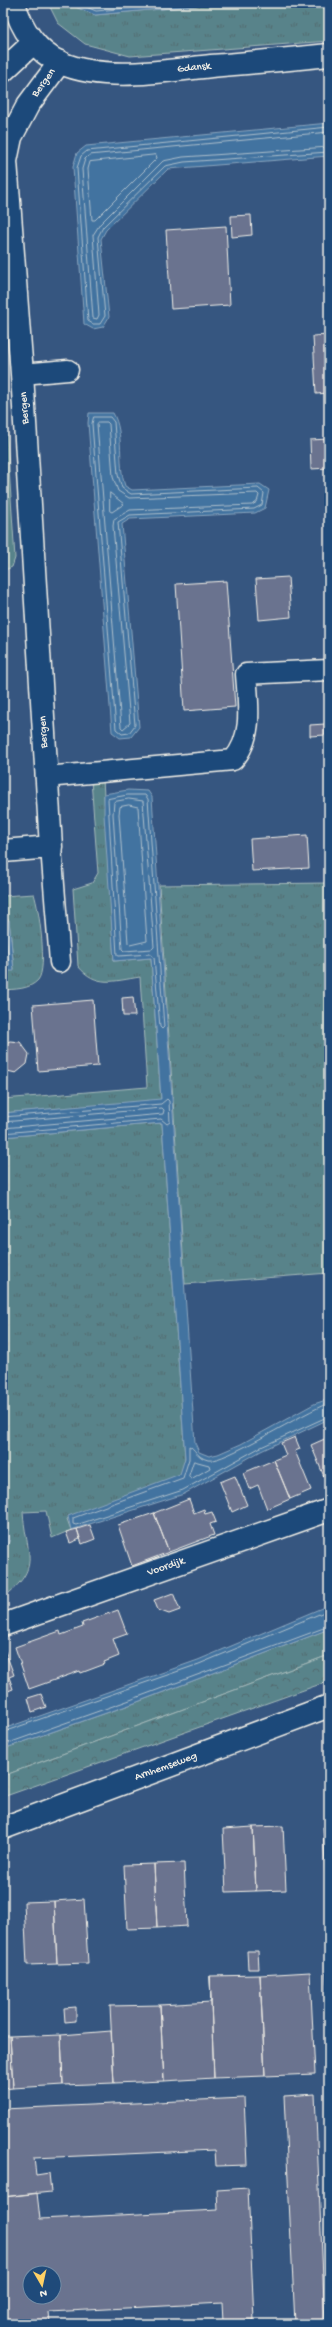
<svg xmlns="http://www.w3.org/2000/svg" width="332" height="2327" viewBox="0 0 332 2327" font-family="'Gochi Hand',sans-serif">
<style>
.grass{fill:url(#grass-tufts);stroke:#a6bab9}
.forest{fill:url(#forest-crowns);stroke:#a6bab9}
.water{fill:#4373a0;stroke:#8aa5bd}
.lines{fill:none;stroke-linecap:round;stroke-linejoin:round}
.shore{stroke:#adbfcb;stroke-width:1}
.building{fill:#6b738f;stroke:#f4f1e8;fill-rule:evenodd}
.lane-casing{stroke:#f4f1e8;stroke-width:23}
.street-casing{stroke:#f4f1e8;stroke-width:25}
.secondary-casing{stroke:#f4f1e8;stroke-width:25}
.lane{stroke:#1f4a7a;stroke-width:20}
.street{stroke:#1f4a7a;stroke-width:22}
.secondary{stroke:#1f4a7a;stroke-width:22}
.labels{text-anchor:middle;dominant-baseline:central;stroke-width:4;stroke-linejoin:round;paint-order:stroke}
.street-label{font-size:11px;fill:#f4f1e8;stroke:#1f4a7a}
</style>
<defs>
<pattern id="grass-tufts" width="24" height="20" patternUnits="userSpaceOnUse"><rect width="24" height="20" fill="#58838a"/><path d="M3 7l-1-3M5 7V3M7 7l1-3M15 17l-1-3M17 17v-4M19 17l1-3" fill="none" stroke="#526b6f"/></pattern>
<pattern id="forest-crowns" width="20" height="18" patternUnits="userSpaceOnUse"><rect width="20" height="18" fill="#58838a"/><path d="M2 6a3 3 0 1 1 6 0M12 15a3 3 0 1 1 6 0" fill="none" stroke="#526b6f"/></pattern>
</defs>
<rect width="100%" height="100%" fill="#365680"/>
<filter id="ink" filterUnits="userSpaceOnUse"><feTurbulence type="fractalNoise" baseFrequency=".025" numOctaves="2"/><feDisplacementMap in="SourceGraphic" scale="8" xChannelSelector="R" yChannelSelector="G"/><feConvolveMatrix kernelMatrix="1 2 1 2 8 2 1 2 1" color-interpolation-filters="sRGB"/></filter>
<g filter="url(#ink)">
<!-- grass -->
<path class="grass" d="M48,3h18l29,12 131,-12h103v38l-199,15 -45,-12 -27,-21z
M3,379l12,179 -3,9 -9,4z
M103,779l11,182 37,-3 10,142 -158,13v-14l144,-12 -7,-110c-26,4 -44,11 -62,-11l-5,-77 19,-6 6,-10 -7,-93z
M329,883v390l-144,11 -26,-399z
M34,894c5,15 14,74 4,86 -9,10 -24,9 -35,10v-19l11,-1 -5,-50h-6v-24z
M162,1123l23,335 -4,16 -114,45 4,11 -19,8 -6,-27 -23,1c3,44 20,54 -20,86v-43l6,-14 -6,-96v-308z
M329,1629v26l-326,121v-27l129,-45z"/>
<!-- forest -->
<path class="forest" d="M329,1655v26l-326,116v-21z"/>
<!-- water -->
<path class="water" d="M66,3h161l-132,12z
M329,123v33l-161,13 -62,61 -5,9 8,78 -6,10 -10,2 -9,-5 -11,-157 4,-14 9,-7z
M89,413h24c12,21 4,49 12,73l7,4 128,-6 9,6 -4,18 -10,5 -125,6 -8,5 17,203 -8,10 -11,1 -8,-6 -24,-309z
M128,790l20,1 4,6 43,646 4,9 10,4 9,-2 23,-10 73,-40 15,-5v20l-68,32 -77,43 -113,36 -3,-14 112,-42 5,-16 -23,-335 -159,14v-24l158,-14 -10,-141 -37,3 -10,-146v-21z
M3,920h6l5,51h-11z
M3,1445l6,96 -6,14z
M329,1605v24l-197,75 -129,45v-20l195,-69z"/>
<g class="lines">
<!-- shore -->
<path class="shore" d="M77,3l19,8 85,-8
M329,127l-242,24 -6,5 -4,12 11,153 5,3h7l5,-8 -7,-79 5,-10 62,-61 19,-4 145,-10
M329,132l-240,23 -4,4 -3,10 11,149 4,1 2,-4 -6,-80 7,-11 63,-63 20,-4 146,-10
M156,155l1,3 -62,62h-3l-4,-51 2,-7z
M94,417h16l4,5 4,53 4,13 9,6 127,-6 6,5 -2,12 -8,4 -124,6 -12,7 17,203 -6,8 -7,1 -6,-5 -24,-305z
M99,422h8l2,2 4,53 5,14 11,7 128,-5 2,2 -2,7 -5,3 -122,5 -16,9 -1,7 17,197 -7,6 -2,-2 -24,-303z
M110,493l14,11 -12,8 -2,-1z
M128,795h17l3,4 16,228 -2,2 -2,-2 -6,-70 -4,-3 -31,2 -2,-1 -9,-156z
M129,799l14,2 11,146 -2,2 -28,2 -2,-2 -9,-135 1,-12z
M129,805l9,2 9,134 -17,4 -2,-2 -9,-129 1,-7z
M3,924l2,2 4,39 -6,2
M3,1117l158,-13 6,-5 2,2 1,21 -3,2 -6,-5 -158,14
M3,1122l159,-14 2,2 -1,4 -160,14
M329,1403c-24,8 -106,61 -121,57 -12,-3 -13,-12 -19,-14v13l-6,19 -110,40v6l3,1 107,-35 76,-42 70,-32
M194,1461l15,4 1,3 -19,11 -2,-3z
M3,1493l2,49 -2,7
M3,1732l196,-68 130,-54
M3,1745l127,-45 199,-74"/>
</g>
<!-- building -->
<path class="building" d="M251,215l1,20 -20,2 -1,-21z
M226,226l4,79 -59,4 -5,-79z
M329,335v58l-13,1 -3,-58z
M329,439v29l-18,1 -1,-29z
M288,577l3,40 -32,3 -3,-41z
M226,581l9,126 -51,4 -8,-127z
M325,724v11l-15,1v-11z
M307,835l2,33 -57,3 -2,-32z
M133,997l2,19h-12l-1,-18z
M93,1000l5,66 -60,5 -5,-66z
M3,1007l3,19h-3z
M10,1041l10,1 9,12 -2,10 -11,9 -13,-3v-26z
M295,1437l5,12 -5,2 16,39 -21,9 -16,-39 12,-5 -5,-12z
M329,1437v40l-4,2 -14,-34z
M274,1460l16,39 -23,10 -9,-24 -9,4 -6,-16z
M235,1476l12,29 -15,7 -12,-30z
M189,1499l5,14 10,-4 1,5 7,-2 4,10 -6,2 4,11 -45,17 -15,-39z
M154,1513l15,39 -37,14 -14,-41z
M90,1525l5,14 -13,5 -5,-15z
M77,1529l3,10 -10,4 -4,-11z
M173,1593l7,17 -11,4 -11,-4 -4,-10z
M118,1610l9,24 -14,5 6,17 -15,6 1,2 -24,9 -1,-2 -51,18 -14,-42 45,-16 1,4 22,-8 -1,-4z
M5,1651l9,24 -5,2 4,12 -10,4v-41z
M41,1694l5,13 -14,5 -4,-14z
M283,1826l3,64 -30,1 -3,-64z
M253,1827l3,64 -30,1 -3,-63z
M323,1827h6v114z
M184,1863l3,63 -30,2 -3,-64z
M154,1864l3,64 -30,1 -3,-64z
M84,1899l4,64 -31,1 -3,-63z
M54,1901l3,63 -30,1 -3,-63z
M247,1951h11l1,18h-11z
M310,1972l5,102 -50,2 -5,-101z
M326,1973h3v50h-1z
M260,1975l5,101 -51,2 -4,-102z
M210,1976l4,102 -50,3 -4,-76 51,-3z
M160,2005l4,76 -50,2 -4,-77z
M76,2007v14l-11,1 -1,-14z
M111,2031l3,52 -51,2 -2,-50z
M35,2035v1l26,-1 2,50 -50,3 -3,-52z
M3,2036h7l3,52 -10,1z
M315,2094l10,230h-30l-11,-228z
M244,2098l3,67 -31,1 -1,-16 -181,8 2,17 13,-2 2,19 -48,5v-88z
M248,2188l6,132 -31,2 -1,-19 -173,9 1,12h-47v-127l34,-4 3,26 178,-9 -1,-20zM30,2273h24v24h-24z"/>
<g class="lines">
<!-- lane casing -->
<g class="lane-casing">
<path id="lane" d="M22,374l46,-4
M46,777l187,-17c21,-23 15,-57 13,-86l83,-4
M51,847l9,115"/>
</g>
<!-- street casing -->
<g class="street-casing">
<path id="street" d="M3,71l30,-28
M3,851l48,-4 -29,-473 -16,-213 5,-24 17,-32 32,-43
M3,1625l326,-115
M3,1828l326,-122"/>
</g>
<!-- secondary casing -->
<g class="secondary-casing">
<path id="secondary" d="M14,3c7,25 22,49 47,60 44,19 103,8 150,3 39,-3 79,-7 118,-11"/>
</g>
<!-- lane -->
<use href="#lane" class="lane"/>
<!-- street -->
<use href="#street" class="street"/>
<!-- secondary -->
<use href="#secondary" class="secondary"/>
</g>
</g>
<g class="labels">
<!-- street labels -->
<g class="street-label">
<text transform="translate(194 68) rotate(-6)">Gdansk</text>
<text transform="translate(44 83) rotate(-54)">Bergen</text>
<text transform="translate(25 408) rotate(-94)">Bergen</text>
<text transform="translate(44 732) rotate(-93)">Bergen</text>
<text transform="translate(166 1567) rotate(-19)">Voordijk</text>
<text transform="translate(166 1767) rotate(-20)">Arnhemseweg</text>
</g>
</g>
<!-- margin -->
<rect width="332" height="2327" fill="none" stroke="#1f4a7a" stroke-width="16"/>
<rect x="8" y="8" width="316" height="2311" fill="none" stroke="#f4f1e8" stroke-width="1.5" filter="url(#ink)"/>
<!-- north arrow -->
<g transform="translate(42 2285) rotate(171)"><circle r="19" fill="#1f4a7a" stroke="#748da6"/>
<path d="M0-3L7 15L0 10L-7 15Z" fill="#ffd166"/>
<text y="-6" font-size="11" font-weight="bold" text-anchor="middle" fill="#f4f1e8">N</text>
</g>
</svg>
